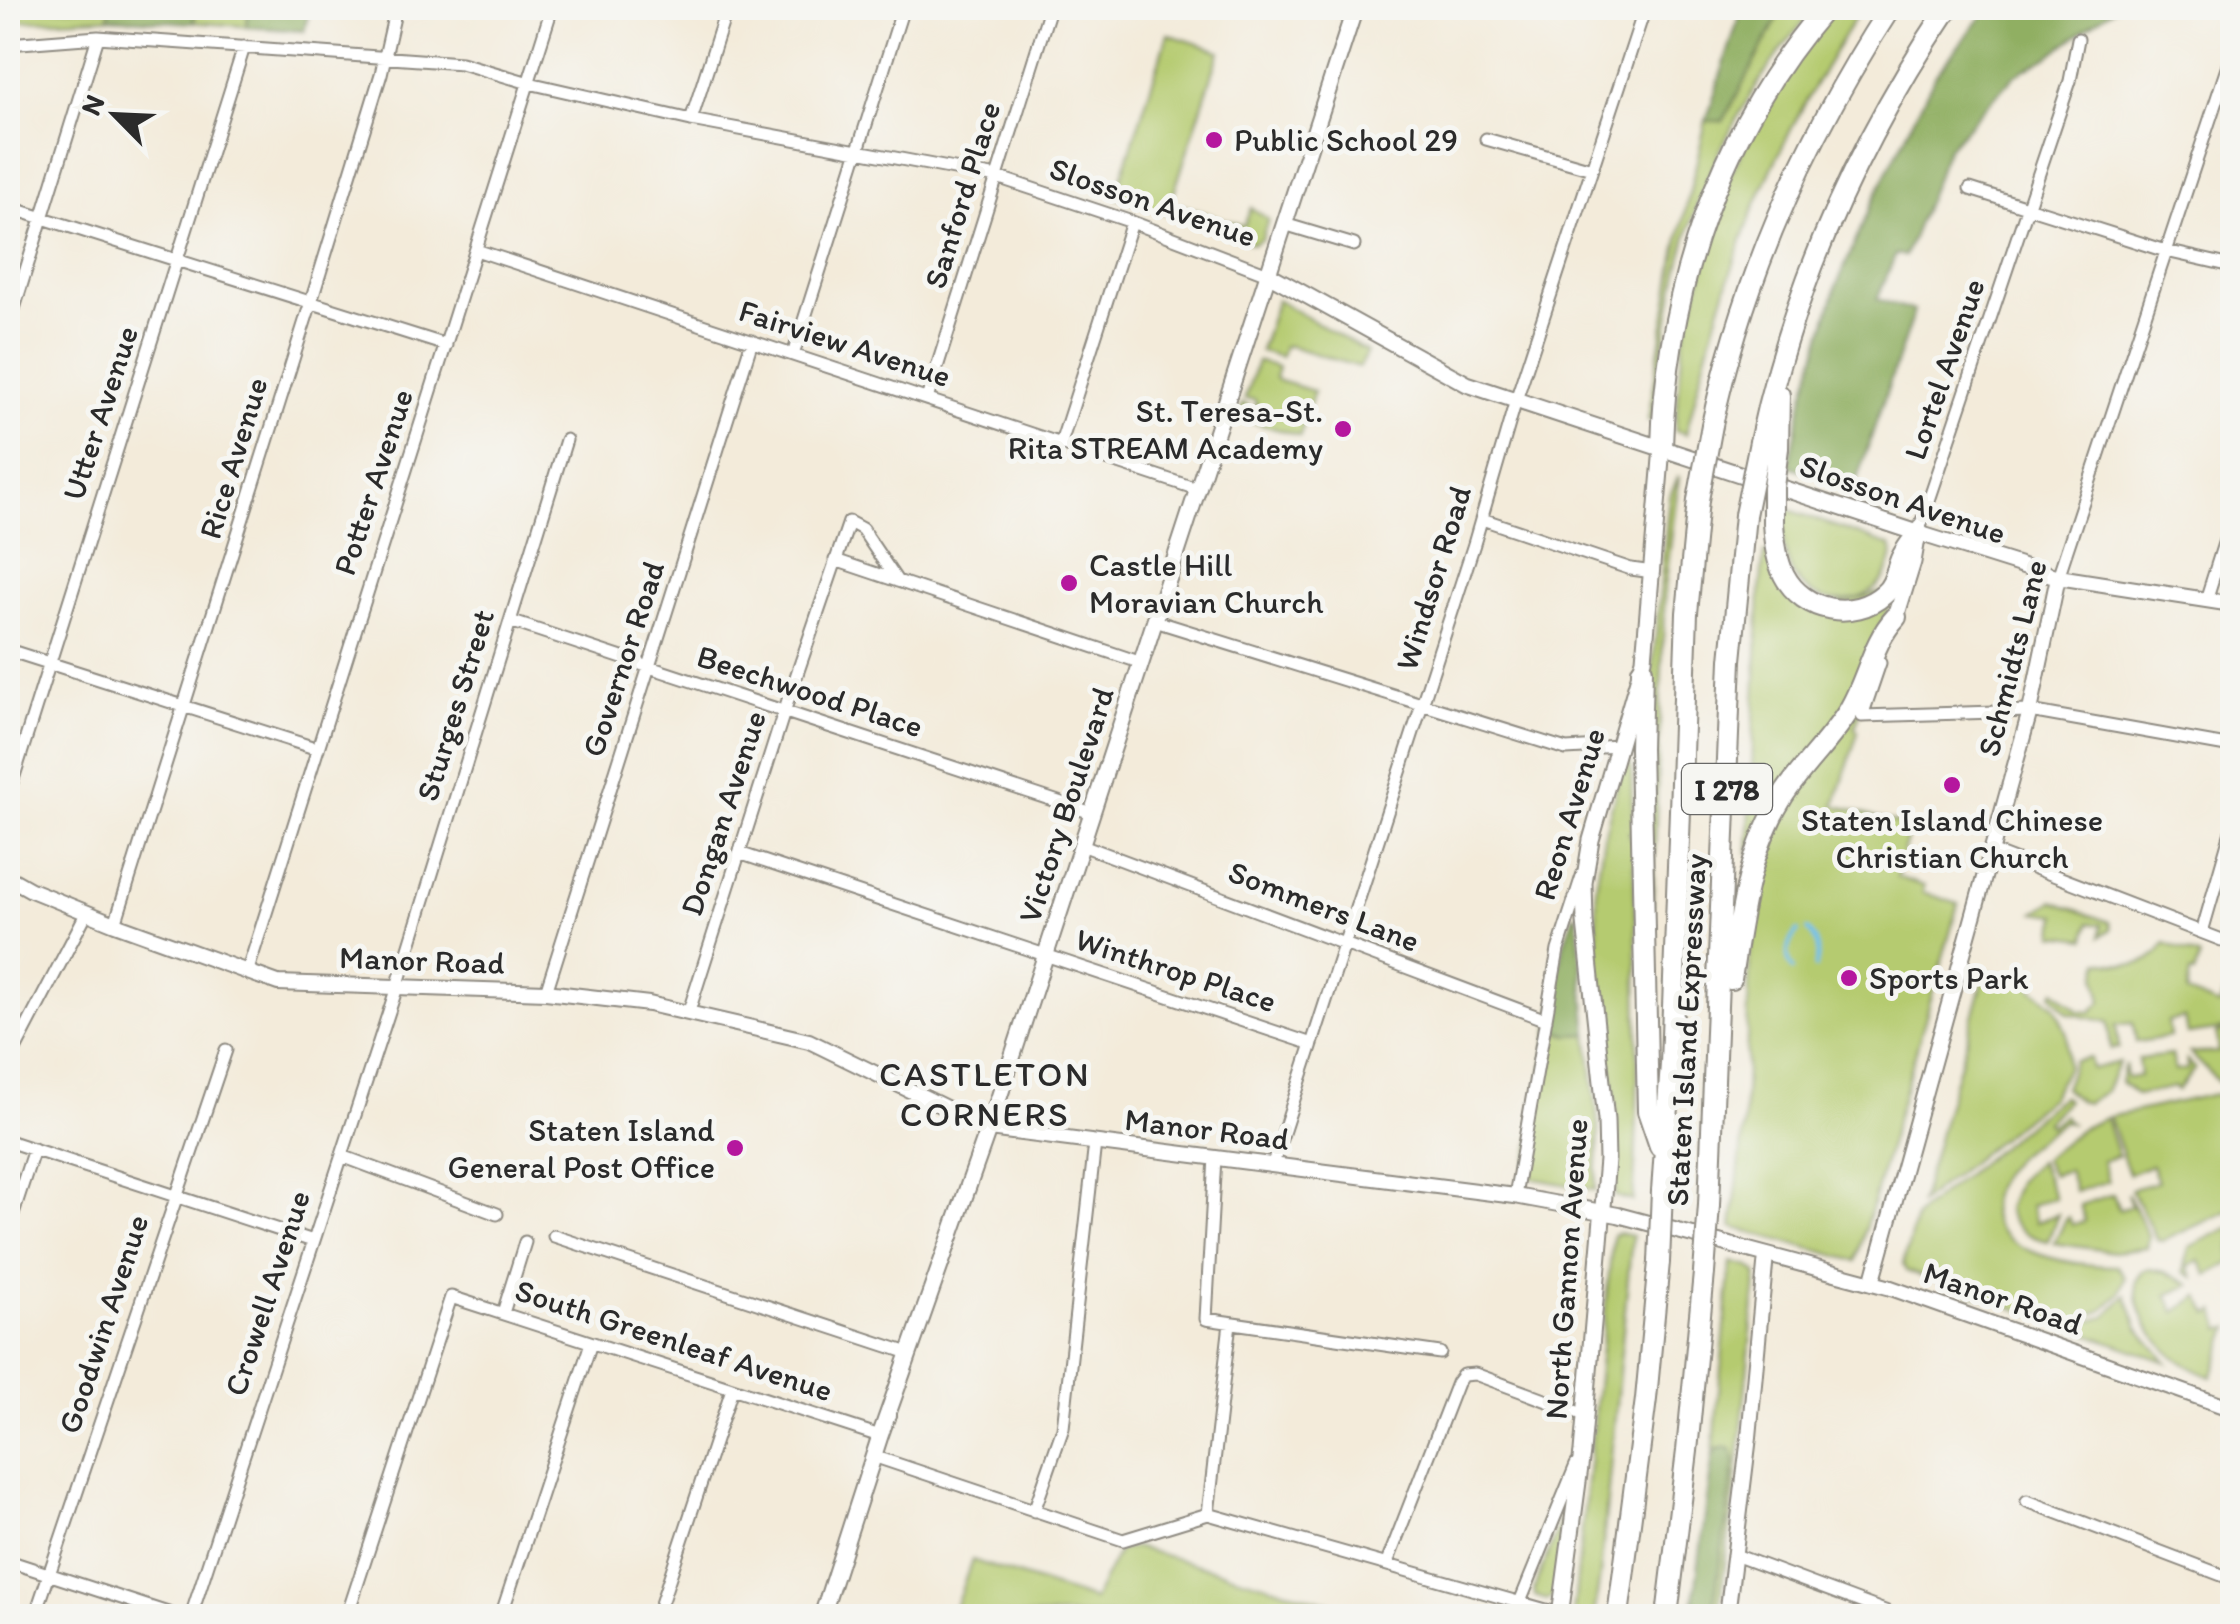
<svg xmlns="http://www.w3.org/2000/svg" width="2240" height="1624" viewBox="0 0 2240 1624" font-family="Itim,sans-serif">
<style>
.green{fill:#b5cb70;stroke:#707b4e;stroke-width:2.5}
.forest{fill:#90af62;stroke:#5e6d46;stroke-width:2.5}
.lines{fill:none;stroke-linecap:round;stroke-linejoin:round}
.stream{stroke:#72c1ed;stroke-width:4}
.minor-casing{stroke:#8f8b82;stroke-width:15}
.tertiary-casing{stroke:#8f8b82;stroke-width:18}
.secondary-casing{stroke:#8f8b82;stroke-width:19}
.motorway-casing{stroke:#8f8b82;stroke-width:24}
.minor{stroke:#fff;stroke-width:11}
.tertiary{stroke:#fff;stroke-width:14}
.secondary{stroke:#fff;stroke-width:15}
.motorway{stroke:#fff;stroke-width:20}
.motorway-bridge-casing{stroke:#8f8b82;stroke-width:24;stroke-linecap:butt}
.motorway-bridge{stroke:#fff;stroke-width:20}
.poi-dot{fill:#b5179e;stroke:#f6f6f2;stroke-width:4}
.labels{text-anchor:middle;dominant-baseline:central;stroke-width:10;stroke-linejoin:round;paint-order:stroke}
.shield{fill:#f6f6f2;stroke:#686867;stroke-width:2.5}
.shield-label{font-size:30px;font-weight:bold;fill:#2b2b2b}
.poi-label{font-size:32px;fill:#2b2b2b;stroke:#f6f6f2;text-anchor:start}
.street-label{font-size:32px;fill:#2b2b2b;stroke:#f6f6f2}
.neighbourhood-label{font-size:35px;letter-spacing:2.5px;fill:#2b2b2b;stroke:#f6f6f2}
</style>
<rect width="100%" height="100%" fill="#f6f6f2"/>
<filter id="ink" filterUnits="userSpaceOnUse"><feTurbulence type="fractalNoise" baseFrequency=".01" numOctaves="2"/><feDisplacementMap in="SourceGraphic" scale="20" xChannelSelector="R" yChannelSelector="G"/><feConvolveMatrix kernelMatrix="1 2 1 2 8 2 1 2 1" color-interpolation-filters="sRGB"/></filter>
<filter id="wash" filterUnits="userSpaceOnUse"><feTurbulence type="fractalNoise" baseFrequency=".0048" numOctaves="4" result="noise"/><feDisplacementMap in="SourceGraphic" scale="40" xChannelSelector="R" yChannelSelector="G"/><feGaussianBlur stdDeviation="2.25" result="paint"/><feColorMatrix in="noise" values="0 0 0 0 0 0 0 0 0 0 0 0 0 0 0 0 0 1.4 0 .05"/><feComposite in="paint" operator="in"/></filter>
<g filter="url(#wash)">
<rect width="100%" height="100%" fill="#f3ebda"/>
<!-- green -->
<path class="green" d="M8,8h302l-6,23 -180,-14 -116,5z
M1783,8h33c-51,56 -92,124 -118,195 -25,68 -34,147 -45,218l-5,-1 28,-168 30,-131 18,-1z
M1834,8h27c-42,67 -82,137 -111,211 -27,70 -46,142 -64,215l-11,-4 8,-89 25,-88 8,-50 60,-120z
M1168,34l52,17 -53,163 -52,-17z
M1180,205l64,21 7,-18 17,11 -6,20 -9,5 -77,-27z
M1277,300l90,52 -8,15 -69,-21h-6l-3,11 -21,-6z
M1257,361l21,6 -3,11 4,3 35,10 -14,45 -59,-17 8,-6 -2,-3 -9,8 5,-15 9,5 5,-3 -2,-5 -10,-2z
M1679,476l-14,113 -13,326 -6,-175 23,-243z
M1781,507l110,39c3,9 1,13 -2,22 -15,41 -74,43 -95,8 -12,-21 -11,-45 -13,-69z
M1768,552l45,59 85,-23 -56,124 -94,139 12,-261 4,-37z
M1882,649l-27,78 3,5 -23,73 75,22 -13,50 27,9 -1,6 35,12 -102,357 -124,-34 12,-103 7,-201 8,-45 14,-45 18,-32 67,-92z
M1628,762l3,4 2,65 -4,1 4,15c5,118 8,235 0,354l-18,-5 1,-87 -18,-150 -2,-73 8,-50 18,-70z
M2053,901l56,21 2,7 -11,8 1,-12 -12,-2 -3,16 -31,-4 2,-20 -21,-3z
M2165,943l35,14 -6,17 -4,-1 -3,20 33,13 12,-32v54l-45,6 -3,-16 -16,3 2,16 -34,5 -3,-19 -17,2 3,23 -8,1 -3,-27 -40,-9 -16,-19 3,-4 24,21 12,1 11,-11 -5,-22 3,-18c27,5 49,9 65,-18z
M1986,971l40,12 29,23 12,28v33l-16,30 -131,106z
M1550,1028l18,7 20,-1 11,99 -4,57 -70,-13z
M2232,1031v42l-14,8 -28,-28 29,-1 -2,-19z
M2172,1055l3,16 13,-2 -1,-9 8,8 -17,22 -3,-3 -38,8 -16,-13 4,-18 2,14 13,-2 -2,-17z
M2090,1058l2,11 27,-7 -13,29 -19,12 -8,-2 -15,-13 10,-27z
M2227,1093l5,5v111l-69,32 -6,-1 -26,-51 27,-7 -6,-17 -23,9 -20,-57 106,-23 5,4z
M2062,1096l5,4 -21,22 4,4 13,-11 7,8 -7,-2c-21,17 -51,34 -64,58 -39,73 79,88 118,87l8,12 -6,17 -18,16 -22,8 -21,1 -12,-1 -140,-48 -3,-7 13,-46 6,-8z
M2106,1118l12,38 -16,5 6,20 -33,11 -7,-22 -16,5 -9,-16 41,-32z
M2039,1161l16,37 -24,7 5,17 22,-8 -10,27c-18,-3 -36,-13 -41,-32l10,-27z
M2127,1193l22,44 -2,11 -33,4 -60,-9 13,-25 2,-1 3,8 13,-4 -5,-16 33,-11 6,16 12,-4z
M2228,1228l4,2v32l-24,13 -8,-14 -12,6 5,10 -9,-5 5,-25z
M1619,1233l13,3 -32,339 -6,41h-21l40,-381z
M1731,1262l19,5 7,6 -19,192 -20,151h-6l23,-156 -17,-12 -5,6z
M2150,1269l15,3 25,13 -23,10 8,17 24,-16 10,18 7,-3 5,18 9,-1 -18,49c-40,-14 -77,-50 -76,-96l7,-10z
M2126,1295l12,33 29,34 -100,-35 38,-10z
M1566,1507l-11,88 -8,5 -12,-4 -1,-7z
M1135,1547l241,69h-424l20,-56 121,40 26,-50z"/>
<!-- forest -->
<path class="forest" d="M109,8h86l-1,15 -85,-5z
M249,8h61l-6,23 -58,-4z
M1742,8h41l-60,113h-17z
M1989,8h125l-65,48 -35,20 -67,73 -42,107 -9,-2 -19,45 37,12 -60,177 -65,-22 15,-71 33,-110 35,-82 64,-129z
M1574,915l3,1 11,118 -20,1 -18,-7 14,-85z
M1727,1447l5,3 3,10 -23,156h-20l21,-162 5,-5z"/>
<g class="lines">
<!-- stream -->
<path class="stream" d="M1807,930c12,8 13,24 8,37
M1793,969c-9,-13 -6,-27 5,-38"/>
</g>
</g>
<g filter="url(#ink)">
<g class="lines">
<!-- minor casing -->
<g class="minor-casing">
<path id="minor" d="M1323,8l29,9
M8,44l90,-7 363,26 68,20 162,37 306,57 135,45 136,52
M691,120l36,-112
M1486,139l106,30
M1970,189l196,62 66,15
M8,207l438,138
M1284,224l70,21
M476,250l721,239
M8,328l90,-291
M793,355l110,-347
M927,399l123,-391
M1061,443l71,-221
M1482,519l149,50 22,3
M1918,533l152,-452 8,-42
M835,560l307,103
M2058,577l174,-524
M2206,600l26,-82
M510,621l582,192
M1155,621l411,128 53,-3
M8,650l310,99
M1880,663l-18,53 168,-5 202,36
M8,795l236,-748
M1082,845l464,175
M1991,851l241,93
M739,853l573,191
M115,924l196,-622 70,-228 15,-66
M2202,932l30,-104
M247,973l305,-965
M546,992l206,-651
M689,1011l95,-299 65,-190 13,7 35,52
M8,1063l79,-151
M8,1141l305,100
M342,1156l155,58
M1215,1157l-9,162 234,34
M1273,1164l201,-620 42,-144 129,-392
M1515,1196l43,-246 25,-77
M8,1229l26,-80
M554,1236l355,117
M503,1313l22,-71
M873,1456l250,84 85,-26
M2027,1501l205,78
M1034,1511l29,-83 32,-285
M1208,1514l352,100
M1208,1514l22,-191
M1735,1555l163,61
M8,1561l169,55
M1387,1563l70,-180 6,-8 12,-1 110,41
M1520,1602l56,-137
M35,1616l191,-566
M191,1616l206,-629 169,-547
M347,1616l104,-319 429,139
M501,1616l90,-273
M657,1616l75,-227"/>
</g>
<!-- tertiary casing -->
<g class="tertiary-casing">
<path id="tertiary" d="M1918,533l140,44 174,27
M8,877l23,13 84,34 163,59 268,9 103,12 160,37 180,88 526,67 103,19 273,73 341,121
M1872,1283l158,-572 28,-134
M1727,1616l22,-179 17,-182"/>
</g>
<!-- secondary casing -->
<g class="secondary-casing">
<path id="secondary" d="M1268,274l199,110 451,149 -5,29 -17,55
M822,1616l58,-180 113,-320 362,-1108
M1560,1616l22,-164 25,-292 -1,-40 -21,-198 -1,-39 7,-43 53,-181 18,-212"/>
</g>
<!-- motorway casing -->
<g class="motorway-casing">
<path id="motorway" d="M1712,425c32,-151 95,-289 178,-417
M1760,442c33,-156 100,-303 188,-434
M1662,447c4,-159 59,-319 163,-439
M1778,448l1,-53
M1773,522c1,18 3,37 11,53 19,37 70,46 100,19 11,-9 12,-23 17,-35 4,-9 11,-17 17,-26
M1642,670l-2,78 8,363 12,35
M1731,979c10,-64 17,-127 52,-183 19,-30 46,-54 65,-84 20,-32 23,-68 48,-95
M1662,1191l9,-127 16,-451 11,-113
M1709,1205l22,-545 14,-145
M1618,1616l28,-217 13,-137
M1667,1616l20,-165 17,-178"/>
</g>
<!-- minor -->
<use href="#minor" class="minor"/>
<!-- tertiary -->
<use href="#tertiary" class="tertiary"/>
<!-- secondary -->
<use href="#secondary" class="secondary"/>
<!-- motorway -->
<use href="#motorway" class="motorway"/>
<!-- motorway-bridge casing -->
<g class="motorway-bridge-casing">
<path id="motorway-bridge" d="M1698,500l14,-75
M1745,515l15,-73
M1773,522v-35l5,-39
M1659,1262l3,-71
M1704,1273l5,-68"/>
</g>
<!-- motorway-bridge -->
<use href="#motorway-bridge" class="motorway-bridge"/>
</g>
</g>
<!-- markers -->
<g class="poi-dot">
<circle cx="1214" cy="140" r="10"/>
<circle cx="1343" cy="429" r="10"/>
<circle cx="1069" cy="583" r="10"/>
<circle cx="1952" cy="785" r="10"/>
<circle cx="1849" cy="978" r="10"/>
<circle cx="735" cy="1148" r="10"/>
</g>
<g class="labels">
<!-- shield labels -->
<rect class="shield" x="1682" y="764" width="90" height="50" rx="8"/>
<g class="shield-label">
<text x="1727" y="789">I 278</text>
</g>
<!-- poi labels -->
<g class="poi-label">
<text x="1234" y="140">Public School 29</text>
<text x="1323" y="411" text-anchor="end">St. Teresa-St.<tspan x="1323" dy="37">Rita STREAM Academy</tspan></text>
<text x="1089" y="565">Castle Hill<tspan x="1089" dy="37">Moravian Church</tspan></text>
<text x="1952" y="820" text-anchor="middle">Staten Island Chinese<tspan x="1952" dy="37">Christian Church</tspan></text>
<text x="1869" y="978">Sports Park</text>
<text x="715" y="1130" text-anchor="end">Staten Island<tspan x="715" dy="37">General Post Office</tspan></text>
</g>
<!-- street labels -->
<g class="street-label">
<text transform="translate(962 195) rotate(-73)">Sanford Place</text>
<text transform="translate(1153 202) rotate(19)">Slosson Avenue</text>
<text transform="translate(845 343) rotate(18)">Fairview Avenue</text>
<text transform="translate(1944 369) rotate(-71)">Lortel Avenue</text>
<text transform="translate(100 413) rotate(-72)">Utter Avenue</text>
<text transform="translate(233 458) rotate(-73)">Rice Avenue</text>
<text transform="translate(373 482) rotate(-72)">Potter Avenue</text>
<text transform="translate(1903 499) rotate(19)">Slosson Avenue</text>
<text transform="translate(1433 578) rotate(-73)">Windsor Road</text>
<text transform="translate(2012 658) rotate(-76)">Schmidts Lane</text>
<text transform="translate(623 659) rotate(-72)">Governor Road</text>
<text transform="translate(810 691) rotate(18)">Beechwood Place</text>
<text transform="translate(455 705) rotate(-73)">Sturges Street</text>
<text transform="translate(1066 805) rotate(-72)">Victory Boulevard</text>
<text transform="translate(723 813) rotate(-72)">Dongan Avenue</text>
<text transform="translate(1569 814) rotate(-73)">Reon Avenue</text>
<text transform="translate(1324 906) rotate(21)">Sommers Lane</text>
<text transform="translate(422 960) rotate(2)">Manor Road</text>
<text transform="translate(1176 970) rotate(18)">Winthrop Place</text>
<text transform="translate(1686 1030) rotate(-87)">Staten Island Expressway</text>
<text transform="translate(1207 1129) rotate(7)">Manor Road</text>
<text transform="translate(1566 1269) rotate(-86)">North Gannon Avenue</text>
<text transform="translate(267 1293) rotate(-72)">Crowell Avenue</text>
<text transform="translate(2003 1298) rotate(19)">Manor Road</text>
<text transform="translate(103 1324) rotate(-72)">Goodwin Avenue</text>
<text transform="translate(674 1340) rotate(18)">South Greenleaf Avenue</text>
</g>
<!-- neighbourhood labels -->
<g class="neighbourhood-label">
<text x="985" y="1074">CASTLETON<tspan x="985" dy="40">CORNERS</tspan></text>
</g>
</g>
<!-- margin -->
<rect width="2240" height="1624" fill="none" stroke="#f6f6f2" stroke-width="40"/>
<!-- north arrow -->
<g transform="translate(115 115) rotate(294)" stroke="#f6f6f2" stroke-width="8" paint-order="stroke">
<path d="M0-8L18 38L0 25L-18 38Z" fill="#2b2b2b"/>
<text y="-15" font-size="28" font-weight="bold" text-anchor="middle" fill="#2b2b2b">N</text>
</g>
</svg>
